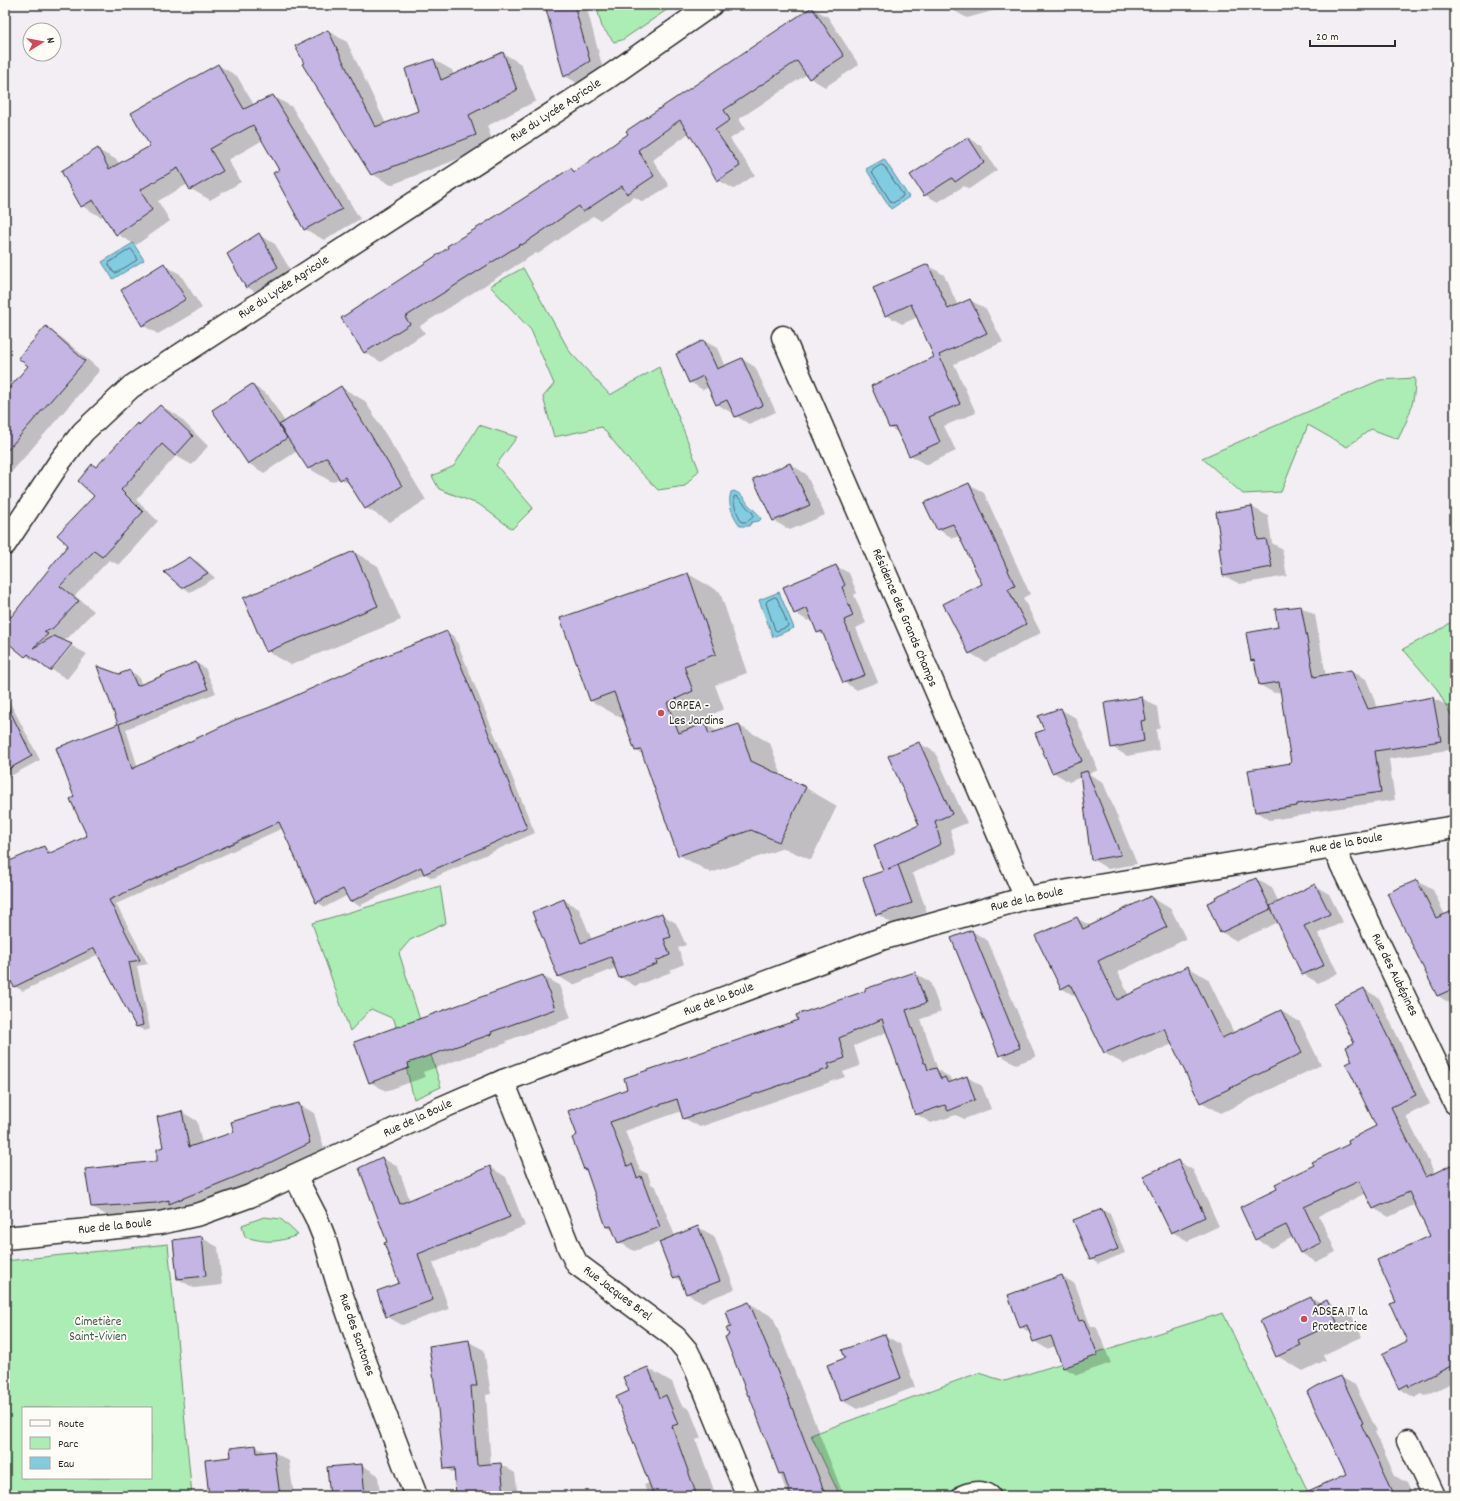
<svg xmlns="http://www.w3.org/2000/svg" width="1460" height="1501" viewBox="0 0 1460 1501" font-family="Dekko,sans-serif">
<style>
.green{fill:#acedb5;stroke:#6c8c70;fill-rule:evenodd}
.water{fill:#82cce2;stroke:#5f8c99}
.shadow{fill:#0003}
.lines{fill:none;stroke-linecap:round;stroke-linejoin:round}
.shore{stroke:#4e6b74;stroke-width:1}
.building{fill:#c4b5e5;stroke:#2b2b2b}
.minor-casing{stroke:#2b2b2b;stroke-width:25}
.tertiary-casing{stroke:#2b2b2b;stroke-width:25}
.minor{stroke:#fdfcf7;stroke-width:22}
.tertiary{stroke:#fdfcf7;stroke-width:22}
.poi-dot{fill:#d1495b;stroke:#fdfcf7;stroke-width:1.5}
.labels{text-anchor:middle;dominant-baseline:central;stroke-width:3.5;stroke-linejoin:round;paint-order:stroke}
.street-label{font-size:13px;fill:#2b2b2b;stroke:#fdfcf7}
.poi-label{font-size:13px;fill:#2b2b2b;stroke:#fdfcf7;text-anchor:start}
.park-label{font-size:13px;fill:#4b5c4e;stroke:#fdfcf7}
</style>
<rect width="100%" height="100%" fill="#f2eef3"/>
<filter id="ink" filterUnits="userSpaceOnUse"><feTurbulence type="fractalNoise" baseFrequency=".025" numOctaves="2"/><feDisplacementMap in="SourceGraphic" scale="8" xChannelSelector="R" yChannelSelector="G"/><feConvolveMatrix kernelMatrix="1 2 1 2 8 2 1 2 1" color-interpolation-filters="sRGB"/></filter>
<g filter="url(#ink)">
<!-- green -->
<path class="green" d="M596,5h78l-52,35 -8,2 -12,-15z
M523,268l47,84 40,43 49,-28 40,103 -14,16 -27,4 -31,-32 -25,-31 -48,10 -11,-40 11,-13 -23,-54 -41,-44z
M1415,378c0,25 -6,39 -17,61l-27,-10 -24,18 -39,-22 -27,67 -38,2 -41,-36 178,-78z
M479,425l38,12 -21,28 37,43 -21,21 -32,-24 -41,-16 -7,-13 22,-10z
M1455,619v93l-3,5 -15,-28 -34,-40 40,-21z
M440,886l6,37 -36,17 -11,13 42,134 -27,12 -20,-80 -23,-10 -21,22 -38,-108z
M264,1217l17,2 17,16c-22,8 -30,8 -53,2l-3,-12z
M168,1244l24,252h-187v-235zM23,1408h128v70h-128z
M1223,1313l87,183h-470l-29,-61 167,-62 27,8z"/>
<!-- water -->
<path class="water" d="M884,159l25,38 -18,12 -25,-40z
M133,243l11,17 -31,19 -11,-17z
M734,491c13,6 9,9 17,16 4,4 7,6 10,12l-2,2 -7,1 -3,4h-9c-7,-11 -13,-21 -9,-34z
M779,592l15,36 -21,9 -14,-37z"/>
<!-- shadow -->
<path class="shadow" d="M546,5h40l17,64 -24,15 -14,-8z
M950,5h52l1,3 -36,10 -16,-9z
M812,8l16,9 31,48 -34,22 -15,-9 -3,-4 -68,45 6,10 -15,10 25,36 -21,14 -16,-9 -29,-47 -36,27 16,26 -26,16 -9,-5 -34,23 -7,-4 -55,38 -2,-1 -116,73 5,7 -44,29 -16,-9 -23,-35 229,-149 5,3z
M328,31l19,11 39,82 33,-12 15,-52 18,10 2,5 49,-22 18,11 15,37 -49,25 7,19 -103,40 -19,-11z
M218,65l19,11 17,29 19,-9 19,11 68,112 -36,21 -19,-11 -24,-58 -18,-31 -35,20 13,22 -31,18 -19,-11 -3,-5 -30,17 12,20 -34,24 -19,-11 -13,-19 -3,2 -19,-11 16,-56 19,10 2,4 32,-18z
M968,138l13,8 16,24 -28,19 -5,-3 -26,16 -13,-7z
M259,235l16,9 19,32 -31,20 -16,-9z
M164,265l16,9 22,34 -44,26 -16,-9z
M928,265l16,10 14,31 12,-6 16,9 17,33 -49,22 22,49 -32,13 12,25 -30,14 -16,-10 -11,-22 -9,-5 45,-70 -17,-41 -16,7 -16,-9z
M46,328l15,9 39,33 -91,105 -4,-2v-74l24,-33z
M704,341l13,7 8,18 17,-7 13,8 21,45 -27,12 -13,-8 -3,-6 -3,2 -13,-8 -8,-17 -6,3 -13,-8z
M252,385l16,10 17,27 56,-35 24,14 61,99 -36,22 -24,-14 -15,-23 -11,-7 -8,4 -24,-14 -11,-17 -33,22 -16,-10z
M161,406l16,9 31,31 -16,19 -16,-9 -40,44 22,21 -39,44 -10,-5 -34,36 19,15 -26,27 -7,2 11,5 -30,20 -16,-9 -21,-17v-13l64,-82 26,-48 2,-28z
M790,464l16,10 19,41 -35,15 -16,-9z
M969,484l15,9 46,101 -7,4 18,35 -56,29 -15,-9 13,-68 -23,-49 -7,2 -16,-9z
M1252,507l16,9 4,27 10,6 5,27 -47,8 -16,-8 -2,-28z
M354,552l24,14 23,54 -110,45 -24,-14z
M190,558l8,4 17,16 -25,14 -7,-5z
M836,566l13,7 8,20 -3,2 12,28 -10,5 22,54 -21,8 -13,-8 -19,-46 -7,-4 -6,-13 -4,2 -13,-8z
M688,574l32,18 27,81 -32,12 9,24 -26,12 2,5 5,-2 13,8 20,-7 32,18 12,33 24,12 31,18 -26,54 -27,-12 -73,25 -32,-18 -35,-100 -8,-4 -12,-33 -1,1 -32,-18z
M1301,607l14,8 11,61 25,-5 15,8 12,29 55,-10 15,8 7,43 -66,10 6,41 -84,12v2l-41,6 -14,-8 36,-48 -10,-72 -8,1 -14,-8 -4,-22 -4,-3 27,-32z
M447,632l8,5 80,196 -102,45 -8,-4 -66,32 -8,-5 -3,-6 -23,12 -8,-5 -34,-74 -167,76 32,60 -11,2 13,63 -5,2 -8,-4 -38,-73 -76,37 -9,-5 -1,-3 -8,4v-123l39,-17 9,6 35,-17 -31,-87 63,-24 -22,-57 21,7 11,-4 8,5 4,9 54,-22 9,5 11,25 -90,36 12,39 130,-59z
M72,646l15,8 -20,25 -15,-9z
M5,693l35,67 -35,19z
M1142,698l15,9 3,21 -4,2 3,20 -32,6 -15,-9z
M1060,709l16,9 22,52 -9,4 14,8 34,82 -29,5 -16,-10 -11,-82 -12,5 -16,-10 -8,-42z
M919,743l16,9 32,71 -17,7 7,23 -46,21 3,2 13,36 -34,12 -16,-10 7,-43 37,-46z
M1256,879l16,9 7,15 36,-17 14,8 14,28 -25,12 20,39 -20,10 -15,-9 -24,-52 -42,19 -16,-9z
M1417,881l16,9 12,25 10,1v88l-2,1 -15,-9 -50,-102z
M1151,897l20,12 15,30 -68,33 11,24 59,-29 20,12 26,54 47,-22 19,11 21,43 -100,48 -20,-11 -28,-58 -49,20 -20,-11 -26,-55 -17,-10 15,-70 15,8z
M564,900l15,9 13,31 69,-26 15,9 10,22 -8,3 6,16 -14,6 1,2 -36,14 -15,-9 -4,-9 -43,17 -15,-9z
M972,931l16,10 48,116 -20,7 -16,-9z
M915,973l15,9 11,30 -20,7 17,51 13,8 2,4 14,-5 15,9 9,23 -27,10 -8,-4 -25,8 -15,-9 -29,-82 -33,14 6,20 -17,6 2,5 -145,50 -16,-9 -2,-7 -57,20 15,39 8,4 3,10 5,3 19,49 23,-9 16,9 21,53 -33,13 -16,-9 -4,-11 -8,-5 -14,-35 -26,9 -15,-9 -5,-11 -7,-4 -20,-57 -2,-1 -7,-34 51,-45z
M543,976l16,9 12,33 -65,23 1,2 -84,29 2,5 -39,14 -16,-9z
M1364,989l15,9 51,106 -24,12 29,58 20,-4v211l-30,15 -3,-2 -7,4 -15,-9 -17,-34 25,-13 -10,-39 34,-67 -16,-32 -27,13 -16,-9 -7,-15 -47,23 17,36 -20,10 -15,-9 -8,-16 -22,11 -15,-9 22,-50 73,-44 26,-18 -23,-66 1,-18z
M298,1104l16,9 11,39 -139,60 -78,4 -16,-9 66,-45 24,-50 15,9 5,23 33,-11z
M382,1158l16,9 12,34 80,-34 16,10 19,49 -92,37 16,46 -47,16 -16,-9 14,-32 -11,-41 -29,-75z
M1178,1161l15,9 26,56 -31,15 -16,-9z
M1102,1210l8,4 15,39 -27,11 -7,-5 -17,-39z
M202,1238l16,9 4,38 -28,3 -16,-9z
M1062,1276l13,8 15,41 7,3 14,35 -34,12 -13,-7 -8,-22 -9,3 -13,-8 -4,-8 -9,-6z
M1311,1298l10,6 5,-3 26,15 10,21 -39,18 3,5 -23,11 -26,-15z
M749,1303l24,14 71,179h-56l-37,-100 -2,-1 -19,-59 2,-9z
M884,1335l16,9 15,43 -58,22 -16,-9 6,-41z
M469,1342l15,8 7,44 -5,1 5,70 9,-1 15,9 3,23h-61l-2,-22 -10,-6z
M648,1368l24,14 9,22 9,6 11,28 -5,2 20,56h-68l-4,-11 6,-2 -20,-91 -6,-14z
M1341,1377l14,8 22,46 -2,1 20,44 12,7 6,13h-77l11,-22z
M256,1446l12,7 6,-1 15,9 5,35h-84z
M362,1465l16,10 2,21h-49l-3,-28z
M1040,1491l9,5h-19z"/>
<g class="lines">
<!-- shore -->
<path class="shore" d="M881,165l3,1 19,29 -1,2 -9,6 -2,-1 -19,-30 1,-2z
M131,249l6,8v3l-21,13h-2l-5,-8v-2z
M736,496c7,4 10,12 17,17v4l-6,5h-5c-4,-7 -9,-16 -8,-25z
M775,597l2,1 11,27 -1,2 -10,4 -2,-1 -9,-27 1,-2z"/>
</g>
<!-- building -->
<path class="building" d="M545,5h29l16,56 -26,16z
M812,7l32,49 -35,23 -12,-18 -73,49 6,10 -15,10 25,36 -23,15 -17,-30 -20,-31 -42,30 16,26 -27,18 -5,-8 -39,26 -4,-6 -57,39 -1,-1 -116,73 5,7 -46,29 -23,-35 107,-70 -1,-2 38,-23 86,-55 3,4 54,-38 -2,-3z
M328,30l47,97 43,-16 -13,-42 29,-10 7,21 62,-28 14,38 -48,25 7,20 -105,40 -69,-111 2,-1 -9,-17z
M218,64l26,45 29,-14 69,114 -38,21 -31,-57 6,-3 -26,-45 -43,24 13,22 -33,19 -12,-22 -38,22 12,20 -36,25 -23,-35 -12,7 -20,-36 37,-23 11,21 41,-23 -19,-33z
M968,137l16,25 -29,20 -3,-4 -28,18 -14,-21z
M259,233l19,34 -32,21 -19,-34z
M164,263l22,36 -44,27 -21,-36z
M928,264l20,45 22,-10 17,34 -48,22 21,49 -31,13 11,25 -31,14 -14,-29 -6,1 -18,-42 63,-29 -23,-53 -26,12 -12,-28z
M46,326l39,35 -80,92v-60l23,-27 -10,-8z
M704,340l13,29 25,-11 21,47 -28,12 -8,-17 -11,5 -13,-29 -14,7 -13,-29z
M252,384l35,54 -39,26 -36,-54z
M341,386l61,100 -37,23 -20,-32 -5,3 -13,-23 -19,12 -29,-44z
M160,405l33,31 -18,20 -13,-12 -41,46 22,22 -41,45 -8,-6 -34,35 19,15 -27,28 -8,3 4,2 -15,14 21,-12 18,8 -22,27 -22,-17 -3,3 -17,-14 -3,1v-30l6,3 57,-72 -11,-10 37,-39 -16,-15 14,-17 4,3 41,-44 2,2z
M790,463l20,42 -37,16 -20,-42z
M969,483l46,103 -7,3 18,35 -57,30 -26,-50 39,-20 -29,-60 -16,6 -13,-27z
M1252,506l6,34 8,-1 6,28 -49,9 -4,-29h2l-5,-35z
M354,551l24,55 -112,46 -23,-54z
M190,557l18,16 -26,15 -18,-16z
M836,565l9,20 -3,2 11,29 -9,4 21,55 -22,8 -21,-52 -5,2 -10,-25 -13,6 -11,-27z
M688,573l28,81 -32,12 9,25 -26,12 12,30 26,-10 4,11 30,-10 12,37 55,26 -27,55 -28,-12 -73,26 -37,-106 -6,1 -21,-59 -24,9 -30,-83z
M1301,606l13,71 37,-7 17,39 65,-12 8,44 -66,10 6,41 -84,12v2l-42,6 -7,-42 43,-7 -12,-81 -20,3 -5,-25 -3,1 -5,-28 32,-6 -3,-18z
M447,631l80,197 -103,46 -3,-7 -71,35 -7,-13 -27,14 -37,-81 -170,78 31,60 -11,2 14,63 -7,2 -42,-79 -80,39 -9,-17v-107l39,-17 4,8 39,-18 -17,-37 4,-2 -18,-49 62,-24 -21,-58 22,8 11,-4 7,16 59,-24 12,27 -89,35 13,45 103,-49 33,-12 107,-48z
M1142,697l4,23 -5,1 3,20 -33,7 -7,-45z
M5,701l27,55 -27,15z
M1061,708l21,53 -30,12 -17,-40 9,-3 -6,-14z
M919,742l33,72 -17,7 6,23 -53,25 10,-4 14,38 -36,12 -13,-37 20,-7 -9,-26 45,-20 -31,-69z
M1087,771l34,84 -30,5 -11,-87z
M1256,878l15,31 -51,24 -13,-30 9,-4 -1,-2z
M1417,880l19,38 19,-8v78l-18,8 -50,-103z
M1315,884l15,30 -26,12 20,39 -22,10 -32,-69z
M1151,896l16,31 -69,34 19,39 71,-34 34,72 59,-28 21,43 -102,50 -36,-75 -60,25 -34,-69 -9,5 -26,-53 42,-19 6,12z
M564,899l17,44 81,-30 9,24 -7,2 6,16 -14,6 1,3 -38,14 -8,-21 -53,20 -26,-65z
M972,930l48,118 -21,8 -48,-118z
M915,972l11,31 -20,7 18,53h2l2,7 8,-2 5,11 4,-2 3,6 19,-7 8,24 -27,11 -3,-6 -30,10 -33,-96 -43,19 6,20 -17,6 2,4 -147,51 -6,-20 -67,23 17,44 5,-2 5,14 4,-2 19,51 -42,16 -7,-17 -5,1 -20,-58 -2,1 -5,-14 -7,-18 5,-3 -9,-24 59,-22 -3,-11 174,-58 -2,-5 69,-24v-2z
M543,975l12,34 -64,23 1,2 -84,29 1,5 -40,15 -15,-41z
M1364,988l52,107 -25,12 35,70 29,-14v201l-46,23 -1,-3 -9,5 -17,-35 25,-13 -17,-37 6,-2 -19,-42 53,-24 -21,-44 -36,17 -14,-28 -55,26 17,36 -21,10 -14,-28 -31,15 -15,-33 37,-18 -2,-5 39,-19 -2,-3 37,-18 -1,-4 28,-14 -30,-62 6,-3 -6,-14 8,-4 -20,-40z
M299,1103l11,40 -43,21 -98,40v-4l-13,3 -65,4 -6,-38 72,-8v-12l6,-2 -6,-30 25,-6 7,36 45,-15 -3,-10 33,-10z
M382,1157l18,47 90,-38 20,51 -92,37 15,46 -47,17 -9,-26 22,-8 -15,-40 3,-1 -28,-74z
M1178,1160l27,57 -34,16 -28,-57z
M1102,1209l16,40 -28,11 -17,-40z
M698,1226l22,55 -34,13 -7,-18 -6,2 -14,-36z
M202,1236l4,40 -29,3 -4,-39z
M1062,1275l17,46 5,-1 14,35 -35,13 -12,-32 -18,6 -6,-17 -7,3 -12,-33z
M1311,1297l4,9 12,-6 10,22 -39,18 3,5 -25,12 -16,-36z
M749,1302l40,98 37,96h-35l-8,-23 -4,1 -30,-79 -1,1 -23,-59 4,-2 -3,-7 5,-1 -5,-16z
M885,1334l16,44 -60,23 -14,-36 18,-7 -3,-8z
M469,1340l8,46h-6l6,79 24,-2 3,33h-48l-2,-28 -10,1 -6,-60 -9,-63z
M648,1367l12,31 6,-3 12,29 -6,2 25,70h-43l-38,-99 13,-6 -6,-14z
M1341,1376l22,47 -2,1 34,72h-98l49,-22 -39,-82 10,-6z
M256,1445l1,8 17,-2 6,45h-71l-4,-36 26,-3 -1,-9z
M362,1464l3,32h-35l-3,-29z"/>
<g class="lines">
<!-- minor casing -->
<g class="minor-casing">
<path id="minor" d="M783,337l243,561
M1333,847l122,256
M503,1081l66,167 8,16 98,73 12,14 9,18 52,127
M295,1176l21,41 8,20 13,44 23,67 56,148
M1408,1441l26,55
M964,1496c8,-3 17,-5 25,0"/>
</g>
<!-- tertiary casing -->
<g class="tertiary-casing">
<path id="tertiary" d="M5,544l56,-84 22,-28 48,-45 476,-309 104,-73
M5,1238l155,-15 40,-9 50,-18 191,-88 62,-27 378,-142 145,-41 429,-71"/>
</g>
<!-- minor -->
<use href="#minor" class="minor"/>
<!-- tertiary -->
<use href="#tertiary" class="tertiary"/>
</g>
</g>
<!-- markers -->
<g class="poi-dot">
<circle cx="661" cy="713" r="4"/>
<circle cx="1304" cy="1319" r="4"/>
</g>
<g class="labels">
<!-- street labels -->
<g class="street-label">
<text transform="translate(556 111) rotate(-33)">Rue du Lycée Agricole</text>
<text transform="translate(284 288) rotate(-33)">Rue du Lycée Agricole</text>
<text transform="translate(904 618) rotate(67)">Résidence des Grands Champs</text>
<text transform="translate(1346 844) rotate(-10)">Rue de la Boule</text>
<text transform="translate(1027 900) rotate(-13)">Rue de la Boule</text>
<text transform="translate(1394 975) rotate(64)">Rue des Aubépines</text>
<text transform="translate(719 1000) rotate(-21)">Rue de la Boule</text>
<text transform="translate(418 1119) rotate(-25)">Rue de la Boule</text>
<text transform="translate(115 1227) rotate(-6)">Rue de la Boule</text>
<text transform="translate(617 1294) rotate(37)">Rue Jacques Brel</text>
<text transform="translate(356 1335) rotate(71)">Rue des Santones</text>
</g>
<!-- poi labels -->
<g class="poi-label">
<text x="669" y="706">ORPEA -<tspan x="669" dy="15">Les Jardins</tspan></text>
<text x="1312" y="1312">ADSEA 17 la<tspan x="1312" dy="15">Protectrice</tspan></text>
</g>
<!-- park labels -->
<g class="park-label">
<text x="98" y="1322">Cimetière<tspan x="98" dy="15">Saint-Vivien</tspan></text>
</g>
</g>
<!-- margin -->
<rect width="1460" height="1501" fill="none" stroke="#fdfcf7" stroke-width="20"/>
<rect x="10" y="10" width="1440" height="1481" fill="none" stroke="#2b2b2b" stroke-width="1.5" filter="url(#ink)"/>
<!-- legend -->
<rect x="22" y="1407" width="130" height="72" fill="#fdfcf7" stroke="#a9a8a5"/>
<rect x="30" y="1420" width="20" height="6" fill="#fdfcf7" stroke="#a9a8a5"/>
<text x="58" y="1427" font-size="12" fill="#2b2b2b">Route</text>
<rect x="30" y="1437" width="20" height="12" fill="#acedb5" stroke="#a9a8a5"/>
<text x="58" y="1447" font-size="12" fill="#2b2b2b">Parc</text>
<rect x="30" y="1457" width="20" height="12" fill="#82cce2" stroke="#a9a8a5"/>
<text x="58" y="1467" font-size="12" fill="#2b2b2b">Eau</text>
<!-- north arrow -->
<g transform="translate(42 42) rotate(79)"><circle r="19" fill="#fdfcf7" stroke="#a9a8a5"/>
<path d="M0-3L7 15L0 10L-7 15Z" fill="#d1495b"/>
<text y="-6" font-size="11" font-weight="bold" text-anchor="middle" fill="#2b2b2b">N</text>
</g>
<!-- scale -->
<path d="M1310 40v6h85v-6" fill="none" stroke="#2b2b2b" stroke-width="2"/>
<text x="1316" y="40" font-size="12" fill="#2b2b2b" stroke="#fdfcf7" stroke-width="3" paint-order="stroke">20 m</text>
</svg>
